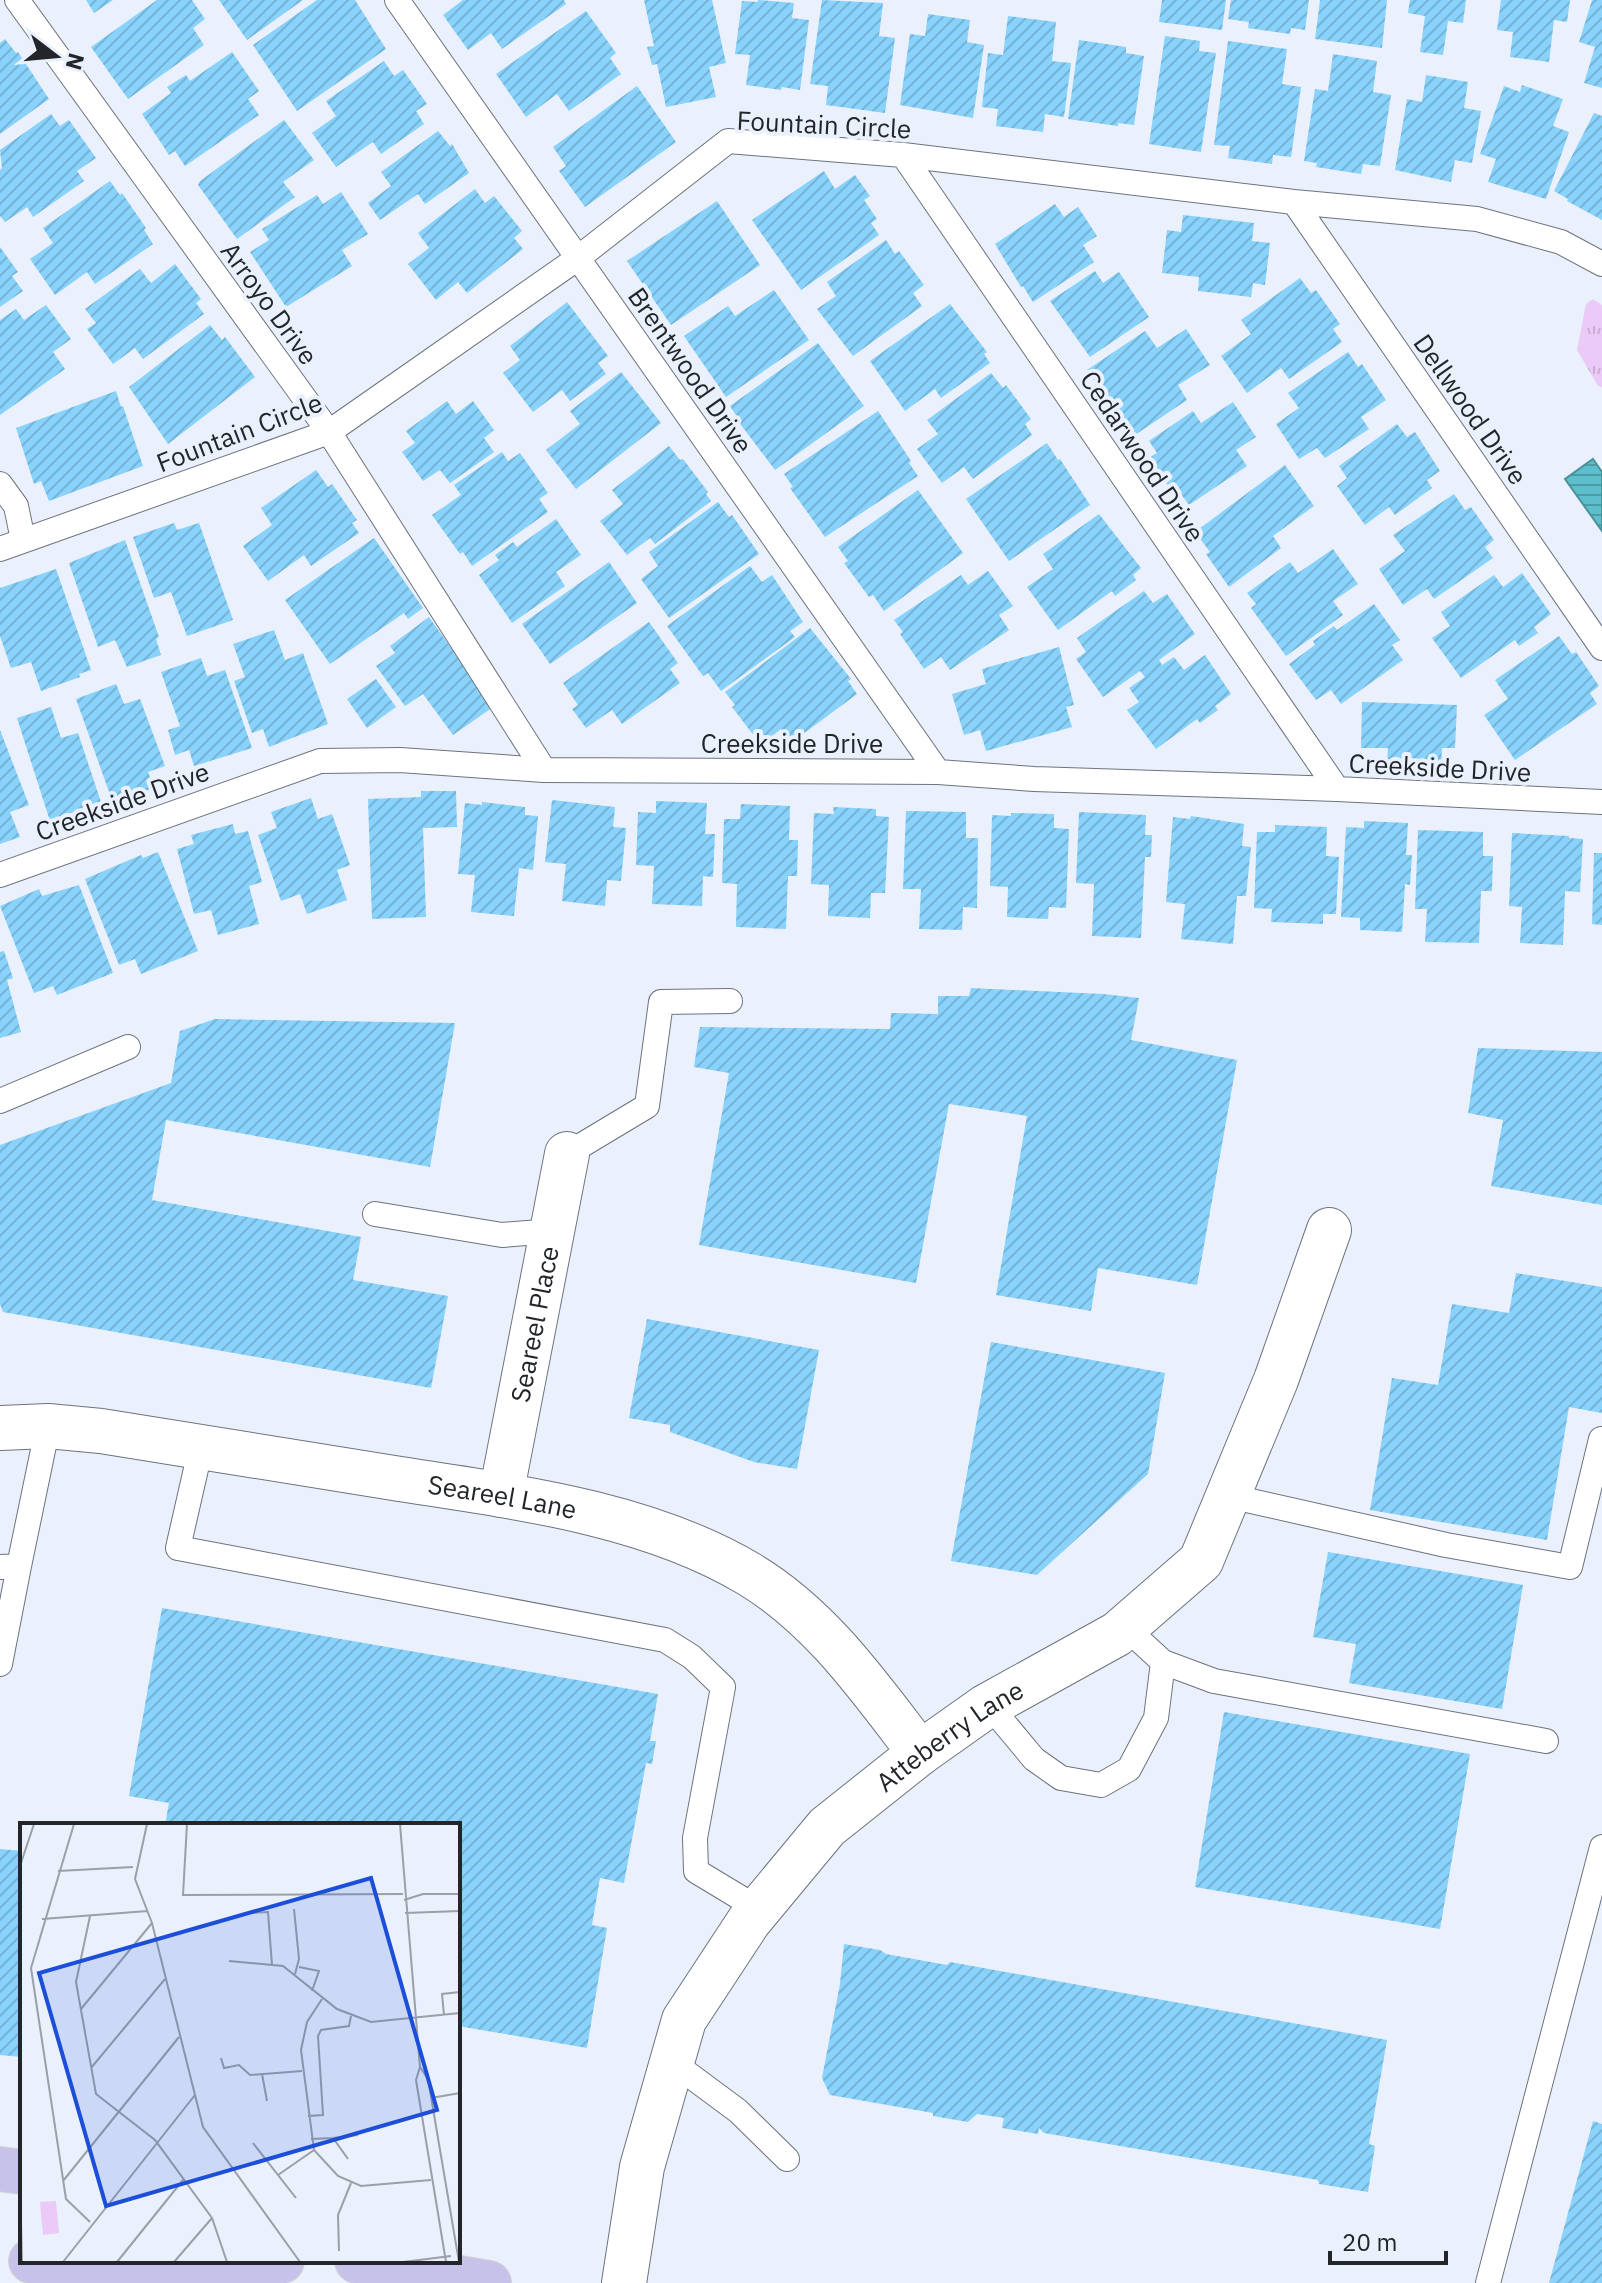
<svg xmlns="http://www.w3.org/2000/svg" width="1602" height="2283" viewBox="0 0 1602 2283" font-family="'IBM Plex Sans',sans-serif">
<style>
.park{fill:url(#park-tufts)}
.water{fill:url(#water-rules);stroke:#4b919b;stroke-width:2}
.building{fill:url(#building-hatch)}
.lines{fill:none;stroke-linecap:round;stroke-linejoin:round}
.lane-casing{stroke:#6d737d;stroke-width:26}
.street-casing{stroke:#6d737d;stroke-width:46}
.primary-casing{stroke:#d3d3d4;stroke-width:46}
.lane{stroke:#fff;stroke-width:24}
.street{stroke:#fff;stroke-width:44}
.primary{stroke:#c6c2e9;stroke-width:44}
.labels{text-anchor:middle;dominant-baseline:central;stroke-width:8;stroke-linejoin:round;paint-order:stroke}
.street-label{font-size:26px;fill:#222529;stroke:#eaf1fd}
.inset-road{fill:none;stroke:#9a9fa8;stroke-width:2}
.view{fill:#1d4ed8;fill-opacity:0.15;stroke:#1d4ed8;stroke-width:4}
.inset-edge{fill:none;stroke:#222529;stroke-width:4}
</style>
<defs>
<pattern id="park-tufts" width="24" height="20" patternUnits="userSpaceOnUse" patternTransform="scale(2)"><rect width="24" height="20" fill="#ebcaf8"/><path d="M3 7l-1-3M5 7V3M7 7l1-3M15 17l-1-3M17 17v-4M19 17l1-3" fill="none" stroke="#c9add5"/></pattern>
<pattern id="water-rules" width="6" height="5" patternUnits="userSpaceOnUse" patternTransform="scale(2)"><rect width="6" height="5" fill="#5dbfcc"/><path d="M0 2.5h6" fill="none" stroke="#4c9ba6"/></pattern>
<pattern id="building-hatch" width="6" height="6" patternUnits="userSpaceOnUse" patternTransform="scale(2)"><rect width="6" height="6" fill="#88d2fb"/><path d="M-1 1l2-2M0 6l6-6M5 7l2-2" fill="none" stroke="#75b4d7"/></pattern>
</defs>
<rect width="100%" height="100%" fill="#eaf1fd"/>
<!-- park -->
<path class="park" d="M1593,299l9,6v82l-4,-1 -21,-36 9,-46z"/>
<!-- water -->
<path class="water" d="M1593,459l9,13v59l-37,-52z"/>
<!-- building -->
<path class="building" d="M86,0h27l-19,13z
M157,0h35l13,19 -12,9 11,17 -76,54 -37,-52z
M219,0h84l-56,40z
M317,0h38l31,49 -89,62 -44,-66z
M463,0h101l2,4 -64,45 -11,-16 -23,17 -25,-35z
M644,0h68l14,63 -17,4 7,30 -50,10 -9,-43 -5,1 -5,-18 7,-1z
M758,0l36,3 -2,15 17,2 -9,70 -18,-3 -1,3 -35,-5 4,-30 -15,-1 7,-53 16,1z
M822,0l61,3 -4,33 16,2 -10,75 -59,-8 2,-19 -18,-2z
M1162,0h64l-4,30 -63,-8z
M1231,0h78l-4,30 -14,-2 -1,6 -42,-6 1,-6 -21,-3z
M1320,0h67l-5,48 -67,-9z
M1410,0h56l-3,23 -15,-2 -5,34 -23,-3 5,-36 -17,-3z
M1501,0h69l-3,22 -13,-2 -5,42 -39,-5 3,-25 -16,-2z
M1592,0h10v88l-18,-5 11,-36 -16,-5z
M586,11l30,42 -6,5 11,16 -52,37 -12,-17 -31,23 -30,-43z
M928,14l42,6 -3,22 17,3 -11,73 -73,-13 10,-71 15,2z
M1008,16l48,6 -4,39 19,2 -7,54 -19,-3 -2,18 -47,-6 2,-17 -16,-2 6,-54 15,2z
M1165,36l35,5 -1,10 17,2 -15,99 -52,-8z
M5,39l11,14 2,-1 31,47 -49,35v-91z
M1079,40l47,7v6l18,3 -10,69 -16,-2v3l-50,-7z
M1228,41l59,8 -5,35 19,3 -10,70 -18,-2 -1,9 -44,-6 2,-12 -16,-1z
M232,52l27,39 -11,8 11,16 -74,51 -10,-15 -6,4 -27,-41 29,-21 -4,-6 19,-12 4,6z
M1333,54l44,7 -4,31 18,3 -11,71 -17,-2 -2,10 -45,-7 1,-4 -13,-2 11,-72 13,2z
M384,61l10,15 9,-6 24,34 -11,7 8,13 -43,30 -8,-12 -37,25 -24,-34 24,-17 -10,-15z
M1426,75l42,7 -4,26 17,3 -9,52 -17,-3 -4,22 -56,-12 12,-71 15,3z
M1522,85l41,14 -10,27 16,6 -23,67 -58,-17 8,-23 -16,-5 24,-68 16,6z
M637,86l39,56 -91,65 -26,-36 7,-5 -13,-19z
M1594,113l8,3v104l-35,-19 1,-2 -14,-8z
M51,114l9,12 9,-6 27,38 -19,13 7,10 -51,36 -6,-10 -22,15 -5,-6v-46l2,-2 -2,-18z
M284,120l30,40 -31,22 12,15 -58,42 -39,-54 2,-4z
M438,131l12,15 2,-2 17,29 -44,31 -7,-10 -38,26 -12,-17 23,-17 -10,-14z
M824,171l11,18 20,-14 15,21 -6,4 13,19 -6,4 8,12 -78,55 -49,-70z
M110,181l10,14 2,-2 24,35 -2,2 9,14 -58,40 -8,-12 -32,23 -25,-36 23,-16 -10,-15z
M475,189l10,14 9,-7 28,35 -8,7 9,11 -56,44 -9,-11 -22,18 -28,-36 21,-16 -11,-15z
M341,192l27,42 -26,16 10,16 -66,41 -36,-55 19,-12 -7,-11 55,-34 6,9z
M717,201l43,64 -89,60 -44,-64z
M1055,204l9,13 14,-10 19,29 -14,9 11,17 -61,40 -10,-16 -2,1 -26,-43z
M1183,215l71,8 -2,18 18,2 -5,42 -12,-2 -2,14 -53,-6 1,-14 -37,-4 5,-43 14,2z
M886,240l9,14 4,-3 25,34 -11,8 9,13 -69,50 -36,-47 19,-13 -9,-14z
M0,247l18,25 -6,4 11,15 -23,16z
M175,264l26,35 -5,4 8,11 -61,45 -8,-11 -22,16 -26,-35 9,-6 -11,-14 55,-40 11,14z
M1095,271l8,12 16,-11 30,45 -59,40 -40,-56z
M1300,278l11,15 5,-3 24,34 -7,5 9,13 -53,37 -8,-11 -34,25 -26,-37 30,-22 -10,-14z
M774,290l35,50 -83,57 -42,-61 44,-30 7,10z
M567,302l41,54 -10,7 8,11 -36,27 -8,-11 -29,22 -30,-39 17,-13 -10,-14z
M950,304l37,48 -3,2 6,9 -49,35 -6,-9 -30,22 -35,-50z
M46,305l25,34 -18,13 12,17 -65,46v-95l16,-11 8,11z
M210,325l12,15 3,-3 30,40 -87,67 -39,-57z
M1186,329l24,36 -32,20 9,15 -58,39 -35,-48 5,-3 -12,-18 58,-39 12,17z
M818,343l46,63 -89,64 -37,-49 1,-1 -9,-14z
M1348,352l10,15 4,-3 24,36 -25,17 8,12 -44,29 -8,-10 -18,11 -23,-35 23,-16 -11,-15z
M621,372l40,51 -85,66 -30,-39 34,-26 -10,-13z
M991,373l12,15 3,-3 25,34 -6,5 7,11 -59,44 -9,-12 -22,16 -25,-34 21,-15 -11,-14z
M116,391l5,16 2,-1 20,60 -94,35 -8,-20 -7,3 -18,-56z
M447,401l9,13 17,-13 21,29 -10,8 10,14 -44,31 -10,-13 -17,11 -21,-29 13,-9 -9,-12z
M1233,402l23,35 -20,13 11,16 -58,39 -11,-15 -5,3 -24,-35 8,-5 -8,-12 44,-30 8,12z
M878,411l33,50 -2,2 9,13 -93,61 -35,-49 3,-1 -9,-13z
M1397,424l10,13 8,-5 25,39 -13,9 5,8 -37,27 -6,-8 -24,18 -28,-39 10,-8 -8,-12z
M1047,443l11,17 2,-1 30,46 -81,56 -43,-62z
M669,446l11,14 3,-1 25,33 -2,2 5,7 -56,43 -5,-6 -23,17 -27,-34 23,-17 -11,-14z
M502,452l6,9 12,-8 28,40 -9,6 9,13 -76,54 -9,-14 -3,2 -28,-39 29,-20 -7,-10z
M1285,465l29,41 -41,30 8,12 -52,39 -23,-33 4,-2 -15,-20z
M316,470l12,17 4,-3 25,36 -5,3 7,10 -48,33 -7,-11 -36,26 -25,-35 29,-21 -11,-17z
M918,490l45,63 -79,58 -11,-16 -4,2 -25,-34 4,-2 -10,-14z
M1454,494l11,16 6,-3 23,33 -9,7 8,11 -59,41 -7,-10 -24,16 -24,-36 26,-18 -12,-16z
M718,502l11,15 3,-2 27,39 -90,64 -28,-39 17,-13 -9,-14z
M1099,514l42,54 -8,7 3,5 -21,16 -3,-5 -54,39 -31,-43 26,-18 -10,-15z
M556,519l25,36 -25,17 9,14 -53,37 -33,-48 20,-15 -4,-5 18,-13 4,5z
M174,523l3,7 22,-7 34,97 -46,16 -16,-44 -17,6 -21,-61z
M374,538l49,70 -15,11 -4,-6 -74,51 -45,-64z
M125,540l34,97 -3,2 5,16 -34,12 -12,-27 -17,7 -29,-84z
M1333,549l25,35 -25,17 10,14 -57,41 -35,-48 5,-4 -9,-11 43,-31 8,11z
M609,562l28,41 -87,61 -28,-40z
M750,566l12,16 10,-7 31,47 -13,9 5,6 -74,54 -13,-18 -5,3 -36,-50z
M56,569l35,101 -12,4 1,3 -39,14 -10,-29 -20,6 -11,-32v-48z
M988,571l25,35 -14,9 10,15 -59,40 -9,-13 -17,12 -24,-35 3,-2 -9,-12 67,-45 7,10z
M1522,573l29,41 -17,13 4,6 -19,13 -4,-6 -54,38 -29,-40 18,-12 -9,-14 53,-37 9,12z
M1144,591l9,12 14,-9 28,40 -36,26 3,5 12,-8 10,13 21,-15 26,39 -16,12 3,4 -18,13 -3,-4 -41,30 -29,-39 12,-8 -10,-14 16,-11 -5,-6 -37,26 -27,-38 10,-7 -9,-14z
M1374,604l26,36 -8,5 11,15 -62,44 -10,-14 -15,10 -27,-36 26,-19 -2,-4 21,-15 3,4z
M429,617l64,90 -40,28 -30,-41 -18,12 -29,-40 19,-13 -5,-7z
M649,622l29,41 -8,6 10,14 -58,41 -10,-14 -26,18 -14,-19 6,-4 -15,-22z
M810,628l41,51 -3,2 9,13 -66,49 -10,-14 -20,16 -29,-38 3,-2 -10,-13z
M274,630l11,30 18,-7 25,71 -59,23 -6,-18 -11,4 -18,-52 11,-4 -12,-33z
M1559,636l13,18 4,-2 23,34 -9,7 7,11 -82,56 -31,-45 24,-16 -13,-19z
M1059,647l15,58 -8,2 6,20 -86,24 -6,-21 -16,5 -12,-41 34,-10 -4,-15z
M201,658l6,18 18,-6 27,78 -58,18 -5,-16 -14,5 -7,-25 12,-4 -19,-54z
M376,679l20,28 -29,21 -20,-29z
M116,684l8,20 16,-5 25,67 -17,6 6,16 -41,15 -37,-104z
M1362,702l95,3 -2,43h-13l-1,18 -54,-2 1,-16h-27z
M51,707l10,31 17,-5 23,69 -51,19 -33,-103z
M0,730l29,75 -19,7 10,25 -20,7z
M421,791h35l1,36 -34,1 3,89 -54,2 -4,-120 53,-2z
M311,798l7,21 14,-5 18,51 -13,5 10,30 -40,14 -7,-20 -19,7 -23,-66 19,-7 -6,-16z
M552,800l63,7 -2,20 13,1 -5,53 -14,-1 -2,26 -43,-5 4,-37 -21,-2z
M656,801l51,2 -2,31h10l-2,43 -10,-1 -1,30 -50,-2 2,-38 -18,-1 2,-53 18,1z
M482,802l43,5v8l13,1 -5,54 -14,-2 -5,48 -43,-4 4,-37 -17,-1 7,-71 17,2z
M741,804l49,2 -1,34h9l-1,36h-9l-2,53 -50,-2 1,-43 -15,-1 2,-64h16z
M833,807l43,2v7l13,1 -4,76h-14l-1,25 -42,-2 1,-31 -18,-1 3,-71 20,1z
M906,811l60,1v26h12l-1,70 -14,-1 -1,23 -43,-1 2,-40h-18z
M1079,812l67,3 -1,20h7l-1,22h-6l-4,81 -49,-2 2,-52 -18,-1z
M1011,813l43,1v14l15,1 -3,79 -17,-1 -1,12 -41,-2 1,-30 -18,-1 2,-71 19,1z
M1191,816l53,8 -2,22 9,1 -5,49h-9l-4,48 -52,-5 4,-35 -19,-2 7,-85 17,2z
M1364,821l44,2 -2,32h6l-2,30 -5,-1 -3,48 -42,-2v-12l-19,-1 5,-90 18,1z
M233,824l2,10 13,-3 14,51 -13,4 10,38 -41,11 -7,-25 -17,4 -17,-65 17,-5 -3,-9z
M1275,825l52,2 -1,29 13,1 -3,57h-13v10l-52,-2 1,-13 -18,-1 3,-76h18z
M1418,830l65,2v24h10l-1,35h-11l-2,52 -54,-1 2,-33h-12z
M1512,833l57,3v2l14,1 -3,53 -15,-1 -2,54 -43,-2 2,-36 -13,-1z
M158,852l40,99 -57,23 -6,-15 -16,6 -34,-86 56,-24 2,3z
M1594,853h8v72l-10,-1z
M79,885l34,88 -56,22 -4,-9 -19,7 -34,-87 39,-17 3,7z
M4,951l9,27 -6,2 14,52 -21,6v-86z
M971,988l132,6 36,4 -8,42 106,20 -40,225 -99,-17 -7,43 -95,-16 31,-179 -78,-12 -33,179 -217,-38 30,-172 -35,-6 6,-40 190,2 1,-16 47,1v-18h31z
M215,1019l240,4 -25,144 -264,-47 -14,80 209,37 -8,43 95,16 -17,92 -428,-76 -3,-8v-159l171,-62 9,-52z
M1478,1048l124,4v153l-111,-19 12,-66 -35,-7z
M1516,1273l86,14v126l-33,-6 -22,133 -177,-30 22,-132 46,7 14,-81 57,9z
M647,1319l172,31 -22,119 -43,-7 -84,-30v-7l-41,-7z
M991,1342l174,31 -17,101 -111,101 -86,-14z
M1328,1552l195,33 -21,124 -153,-26 7,-39 -43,-7z
M162,1608l496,86 -8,47h6l-4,23 -6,-1 -22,120 -24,-5 -8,47 15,3 -20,120 -129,-22v-201h-293l4,-22 -40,-7z
M1224,1712l246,42 -30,175 -245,-42z
M0,1849l22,2v206l-22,-2z
M844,1944l36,6 6,4 61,11 3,-3 437,78 -18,104 6,2 -7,46 -49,-8 -1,-4 -274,-47 -5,-5 -1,6 -36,-6 2,-10 -27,-4 -9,8 -35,-6v-3l-103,-18 -8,-17 18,-94z
M1593,2121l9,3v159h-53z"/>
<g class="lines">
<!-- lane casing -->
<g class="lane-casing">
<path id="lane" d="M17,0l312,432 215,338
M397,0l541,772
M903,155l434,634
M1294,202l308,446
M0,484l16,22 7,34
M0,549l329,-117 249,-174 150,-117 175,14 391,47 183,17 84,23 41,22
M0,875l320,-114 80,-1 144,10 394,2 96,7 303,10 265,13
M0,1101l128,-54
M567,1154l80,-48 14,-104 69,-1
M375,1214l127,21 50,-4
M201,1447l-23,101 487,92 27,17 31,30 -28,151 1,33 63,38
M1229,1496l217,49 124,22 31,-128
M0,1567l19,-1 29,-140
M1125,1627l38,35 51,19 332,60
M0,1664l19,-98
M989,1705l45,54 27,19 40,7 28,-16 27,-51 7,-56
M672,2062l66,49 49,48
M1488,2283l114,-436"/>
</g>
<!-- street casing -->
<g class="street-casing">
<g id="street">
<path id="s1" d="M0,1428l48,-2 53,5c100,16 200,32 299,48 116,18 247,34 349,95 72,43 121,114 171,179"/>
<path id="s2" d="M501,1495l66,-341"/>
<path id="s3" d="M624,2283l18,-116 42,-147 65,-99 78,-94 93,-74 65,-46 132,-73 84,-73 75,-181 53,-150"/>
</g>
</g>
<!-- primary casing -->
<g class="primary-casing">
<path id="primary" d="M0,2169l22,3
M31,2261l187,21 64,-21
M357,2261l132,22"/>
</g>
<!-- lane -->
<use href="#lane" class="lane"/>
<!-- street -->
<use href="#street" class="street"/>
<!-- primary -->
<use href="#primary" class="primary"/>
</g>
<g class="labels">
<!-- street labels -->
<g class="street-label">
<text transform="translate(824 124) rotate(3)">Fountain Circle</text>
<text transform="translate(270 303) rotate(54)">Arroyo Drive</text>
<text transform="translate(691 370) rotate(55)">Brentwood Drive</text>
<text transform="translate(1471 409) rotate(55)">Dellwood Drive</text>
<text transform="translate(239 432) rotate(-21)">Fountain Circle</text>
<text transform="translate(1143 456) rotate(56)">Cedarwood Drive</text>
<text x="792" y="743">Creekside Drive</text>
<text transform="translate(1440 767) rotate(3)">Creekside Drive</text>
<text transform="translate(122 801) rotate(-20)">Creekside Drive</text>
<text stroke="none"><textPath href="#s2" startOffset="174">Seareel Place</textPath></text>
<text stroke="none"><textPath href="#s1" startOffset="508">Seareel Lane</textPath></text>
<text stroke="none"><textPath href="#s3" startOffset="664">Atteberry Lane</textPath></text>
</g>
</g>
<!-- overview -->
<g transform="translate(20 1823)">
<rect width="440" height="440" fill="#eaf1fd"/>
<path d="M36,378l3,32 -16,2 -3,-33z" fill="#ebcaf8"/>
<path class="inset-road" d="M54,1l-43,144 35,231 24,23M127,1l-12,55 17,44 51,204 97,135M167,1l-4,71 220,-1M380,1l20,243 -4,13 30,182M0,43l14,-42M38,48l75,-4M384,77l19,-6h37M274,86l5,50 -4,15M228,90l20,-1 4,53M385,90l55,-2M70,93l-14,66 20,112 59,46 57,78 15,44M22,96l106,-8M209,138l54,5 54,43 34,13 89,-9M279,144l20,4 -7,20M302,176l-15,23 -6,28 13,100 24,26 23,10 70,-6M61,186l71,-86M424,192l-2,-21 18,-2M201,235l3,10 15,-3 11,10 52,-4M400,244l8,12 31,183M71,245l74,-89M242,251l5,27M411,275l29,-5M288,293l15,-1 -5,-79 3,-6 28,-4 2,-10M313,315l25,-3M291,316l22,-1 15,21M233,320l43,55M258,352l36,-25M0,354l2,85M43,358l116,-144M319,428l-1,-36 13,-32M43,439l132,-167M97,439l66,-82M154,439l38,-44M383,439l48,-6"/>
<path class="view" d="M351,55l66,232 -331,96 -67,-233z"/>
<rect width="440" height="440" class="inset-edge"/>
</g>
<!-- north arrow -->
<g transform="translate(56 56) rotate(106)" stroke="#eaf1fd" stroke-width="6" paint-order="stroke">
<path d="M0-6L14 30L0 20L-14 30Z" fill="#222529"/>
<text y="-12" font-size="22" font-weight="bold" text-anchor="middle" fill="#222529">N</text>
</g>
<!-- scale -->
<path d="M1330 2251v12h116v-12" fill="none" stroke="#222529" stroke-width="4"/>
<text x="1342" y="2251" font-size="24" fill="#222529" stroke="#eaf1fd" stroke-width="6" paint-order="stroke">20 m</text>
</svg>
